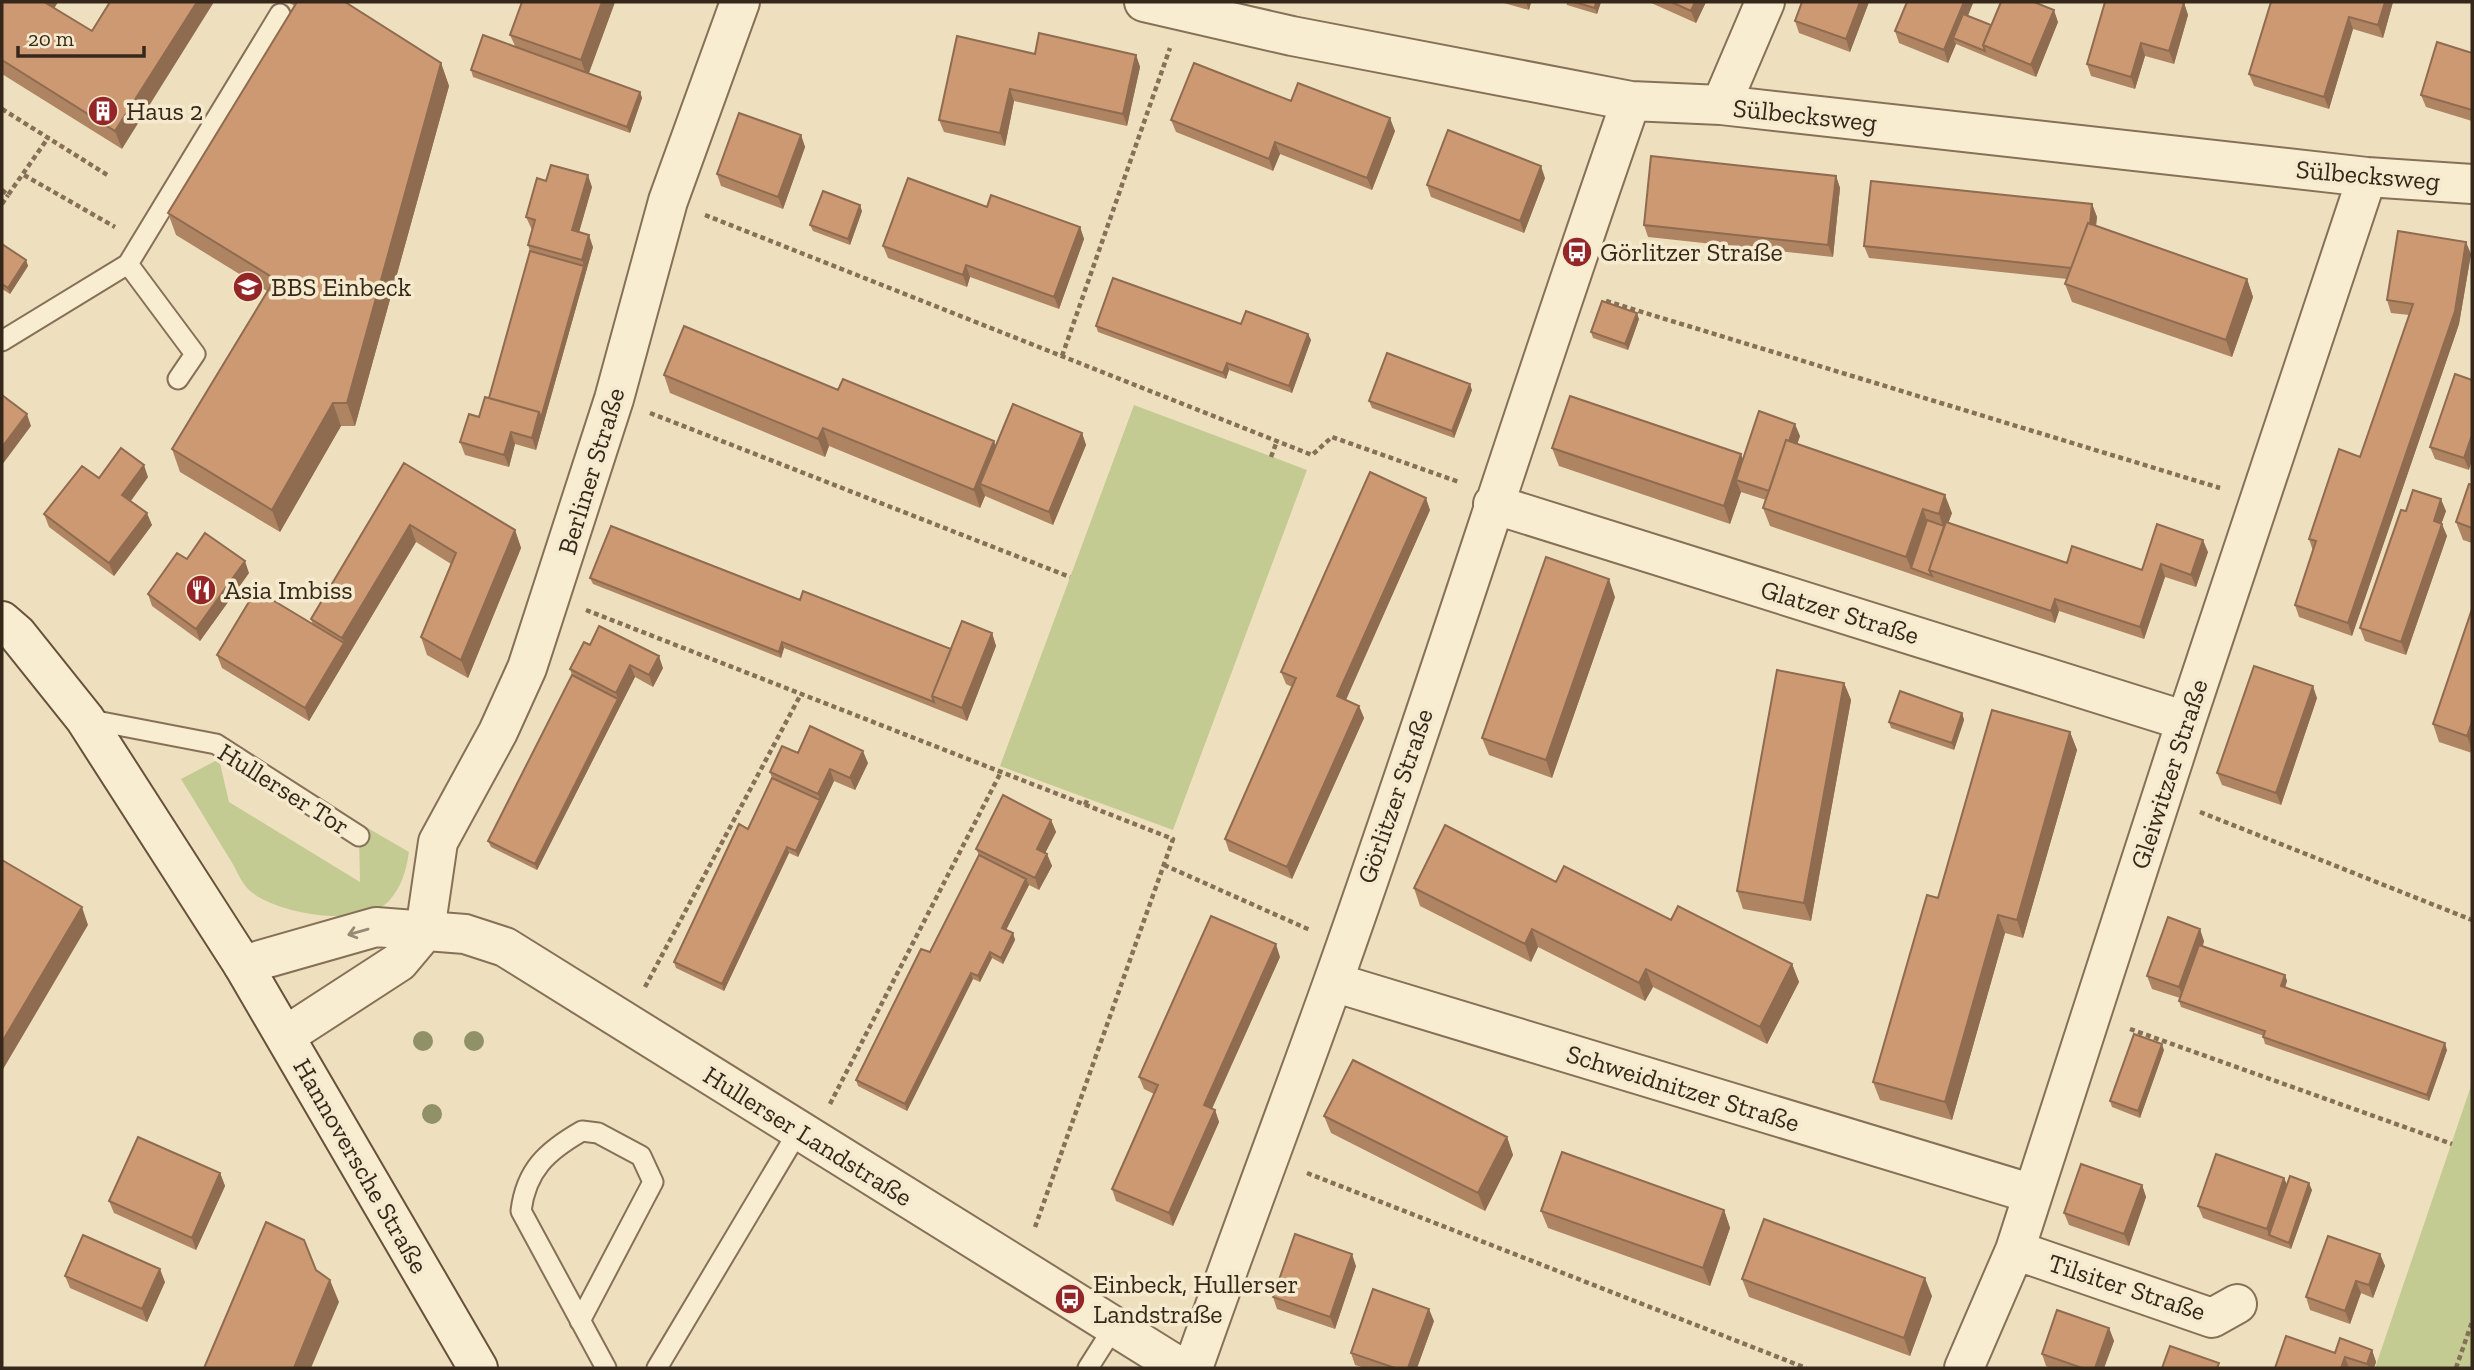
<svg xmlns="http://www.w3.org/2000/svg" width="2474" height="1370" viewBox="0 0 2474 1370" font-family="'Zilla Slab',serif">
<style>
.green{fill:#c4cb92}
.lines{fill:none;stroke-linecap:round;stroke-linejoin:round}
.lane-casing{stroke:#867057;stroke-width:23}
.street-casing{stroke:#867057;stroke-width:42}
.secondary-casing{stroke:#67513a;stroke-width:42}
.path{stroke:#867057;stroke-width:4.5;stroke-dasharray:5 3.5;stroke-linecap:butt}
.lane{stroke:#f9edd1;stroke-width:19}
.street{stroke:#f9edd1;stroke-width:38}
.secondary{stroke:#f9edd1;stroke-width:38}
.tree{fill:#919168}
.wall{fill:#af8463}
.shaded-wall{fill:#8f6b50}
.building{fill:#cc9973;stroke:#8f6b50;stroke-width:2}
.oneway{stroke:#978a76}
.labels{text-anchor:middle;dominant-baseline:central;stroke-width:7;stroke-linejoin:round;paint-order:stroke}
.poi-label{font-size:26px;fill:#35281b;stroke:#f5eacd;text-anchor:start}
.street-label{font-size:26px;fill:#35281b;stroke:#f5eacd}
</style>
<rect width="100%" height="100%" fill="#eee0be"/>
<!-- green -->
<path class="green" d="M1134,405l173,65 -134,360 -173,-64z
M219,759l10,43 131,80 -1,-46 7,-9 43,25c-3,19 -7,34 -20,49 -27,28 -116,13 -141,-12 -7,-7 -12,-20 -17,-28 -17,-27 -33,-55 -50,-82z
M2472,1083v285h-97z"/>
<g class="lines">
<!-- lane casing -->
<g class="lane-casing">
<path id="lane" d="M128,264l67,90 -17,25
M2,341l126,-77 152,-250
M86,719l130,25 143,92
M580,1321l73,-139 -12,-26 -43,-23 -16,-2c-35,20 -56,39 -61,80l85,157
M657,1368l142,-238
M1088,1368l26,-41"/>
</g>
<!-- street casing -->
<g class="street-casing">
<path id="street" d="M1144,2l148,34 339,65 90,4 646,72 105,7
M1721,105l44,-103
M1493,504l693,217
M425,931l13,-89 60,-110 29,-64 87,-269 54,-198 72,-199
M243,965l133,-38 89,7 40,13 676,421
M1333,982l700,212
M285,1036l114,-74 26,-31
M2015,1250l197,68 25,-14
M1193,1368c45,-129 94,-257 140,-386 104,-292 195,-588 298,-881
M1964,1368l51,-118 171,-529 181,-544"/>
</g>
<!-- secondary casing -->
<g class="secondary-casing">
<path id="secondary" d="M2,621l15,13 68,85 158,246 235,403"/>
</g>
<!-- path -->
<path class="path" d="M2,109l107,67
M24,175l91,52
M2,190l6,5 40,-57
M2,204l6,-9
M705,215l607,240 20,-18 127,45
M1606,301l614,187
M1062,356l108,-308
M650,413l420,164
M1271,457l6,-16
M586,610l587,229 -139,391
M1085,805l3,-7
M2200,812l272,108
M1164,865l146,65
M645,987l156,-293
M2130,1029l322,115
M830,1104l171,-332
M1307,1173l499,195
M2456,1368l16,-46"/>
<!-- lane -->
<use href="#lane" class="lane"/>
<!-- street -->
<use href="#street" class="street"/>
<!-- secondary -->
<use href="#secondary" class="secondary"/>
</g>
<!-- trees -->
<g class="tree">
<circle cx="423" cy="1041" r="10"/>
<circle cx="474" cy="1041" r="10"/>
<circle cx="432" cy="1114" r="10"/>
</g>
<!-- wall -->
<path class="wall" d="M2,2h56l-4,6 38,23 30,118 -120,-75z
M288,2h57l96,61 8,23 -94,340h-14l-61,106 -100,-60 -8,-23 95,-158 -91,-56 -8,-22 127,-207z
M615,2l-26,71 51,19 2,6 -12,35 -157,-56 -2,-7 44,-24 -5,-11z
M1500,2h31l-2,8z
M1566,2h35l-4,12 -30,-9z
M1649,2h57l-10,21z
M1869,2l-19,50 -51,-19 -4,-12z
M2001,2h35l22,20 -22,55 -80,-33 -8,19 -49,-20 -4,-12 78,-28 -5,13 23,9z
M2271,2h122l-10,36 -30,-9 -24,80 -75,-23 -5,-12z
M2184,3l4,12 -14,49 -29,-8 -10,33 -44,-13 -4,-12z
M2472,53v68l-46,-14 -5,-12z
M1035,54l101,1 4,12 -13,59 -113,-25 -9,45 -61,-14 -5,-12z
M1291,101l104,30 -23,59 -92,-36 -7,17 -97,-39 -5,-12z
M801,135l4,12 -22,62 -62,-23 -4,-12z
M1836,176l4,12 -7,69 -185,-20 -4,-12z
M1545,178l-21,55 -93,-36 -4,-12z
M546,181l46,6 -13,45 14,15 -57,203 -21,-6 -6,23 -44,-12 -5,-13 19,-25 10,-19 41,-147 -2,-6 4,-15 -6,-13z
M2092,204l5,13 -1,9 151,53 6,18 -21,60 -160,-55 -7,-18 2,-5 -198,-21 -5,-12z
M987,207l93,20 4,12 -25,70 -89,-32 -3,10 -79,-29 -5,-12z
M862,211l-12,34 -37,-14 -3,-6z
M2,244l24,16 2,6 -18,28 -8,-5z
M2471,254l-12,70 -107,312 -53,-19 -4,-12 18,-54 -4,-12 51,-82 49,-142 -18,-2 -4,-13z
M1639,319l-11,31 -35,-12 -2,-6z
M1241,324l67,10 3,6 -19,53 -63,-23 -3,9 -128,-47 -2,-6z
M2455,374l14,96 -34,-11 -5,-12z
M664,375l174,15 158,56 86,-13 4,12 -33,80 -68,-29 -5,12 -151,-62 -4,11 -155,-64z
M1472,390l-18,48 -82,-30 -3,-7z
M1800,436l-3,8 155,69 -4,10 119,40 75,7 66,-18 -12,35 -31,-10 -21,62 -85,-28 -4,12 -285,-97 -7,-18 3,-8 -25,-8 -11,32 -171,-58 -7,-18 191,12z
M404,463l111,67 6,18 -53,130 -41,-23 -6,-18 30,-73 -35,-22 -107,179 -87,-53 -5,-13 96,-30 -2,-6z
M148,477l-17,24 21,24 -38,51 -65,-49 -5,-13 55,-36z
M2472,485v58l-9,-3 -7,-18z
M1430,510l-85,190 14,6 5,12 -72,161 -63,-28 -4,-12 67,-152 -6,-3 -5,-12z
M2406,511h40l-5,13 6,12 -41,119 -41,-14 -5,-13z
M187,559l62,14 -49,68 -48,-35 -4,-12z
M590,578l210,22 151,49 41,-16 4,13 -29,75 -183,-73 -3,10 -188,-74z
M1615,597l-63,181 -63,-23 -7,-17z
M2472,609v144l-33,-11 -6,-18z
M590,645l73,23 -10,19 -18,-10 -98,193 -46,-23 -3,-6 84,-166 -2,-6z
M1844,683l7,17 -40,221 -68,-12 -6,-18z
M2317,698l-36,107 -59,-20 -5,-12z
M1962,713l2,7 -10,30 -63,-22 -2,-6z
M2070,732l7,18 -54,188 -18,-5 -53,187 -72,-20 -7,-18 65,-184z
M798,753l70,10 -13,27 -21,-9 -36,76 -9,-4 -65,138 -48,-23 -2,-6 74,-133 24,-51 -2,-6z
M1051,820l5,12 -11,21 2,1 5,12 -13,24 -10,-5 -23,45 7,3 2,7 -12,24 -11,-6 -12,24 -7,-3 -66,132 -49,-25 -2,-6 74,-128 49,-97 -3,-6z
M1556,882l115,38 121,44 7,18 -32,62 -114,-57 -8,14 -107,-54 -7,15 -111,-56 -6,-18z
M2204,941l-1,5 82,29 2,6 -2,7 162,62 -18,51 -164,-57 -2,-7 1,-1 -83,-29 -2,-6 1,-3 -28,-9 -5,-13z
M1280,957l-68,152 3,1 4,12 -46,104 -57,-25 -4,-12 42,-95 -10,-5 -5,-12z
M2164,1050l-24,68 -28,-11 -2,-6z
M1324,1116l183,21 6,18 -28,56 -154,-78z
M220,1173l5,13 -29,64 -82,-37 -5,-12z
M2284,1178l3,7 25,5 -21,59 -88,-31 -5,-12z
M2142,1185l4,12 -17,49 -60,-21 -5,-12z
M1724,1210l6,18 -20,58 -162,-58 -7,-17z
M2380,1254l5,12 -12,32 -12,-5 -11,31 -40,-14 -4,-13z
M1356,1266l-21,63 -58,-20 -4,-12z
M65,1276l100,6 -18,40 -77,-34z
M1742,1279l190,17 -22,60 -161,-59z
M1434,1321l-17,47h-52l-10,-3 -4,-12z
M2109,1328l5,13 -10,27h-53l-5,-2 -4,-12z
M2372,1350l4,12 -2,6h-99l60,-15z"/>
<!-- shaded-wall -->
<path class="shaded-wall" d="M42,2h16l-10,16z
M197,2h17l-92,147 -7,-18z
M602,2h13l-28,76 -6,-18z
M1526,2h5l-2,8z
M1596,2h5l-4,12 -2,-6z
M1695,2h11l-10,21 -5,-12z
M1860,2h9l-19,50 -4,-13z
M1964,2h8l1,1 -15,36 -5,-1 3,6 -8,19 -4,-13z
M2385,2h8l-10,36 -5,-13z
M2184,3l4,12 -14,49 -5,-13z
M2054,10l4,12 -22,55 -5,-12z
M2349,17l4,12 -24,80 -5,-12z
M2141,43l4,13 -10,33 -4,-12z
M1136,55l4,12 -13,59 -4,-12z
M441,63l8,23 -94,340 -8,-23z
M1010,89l4,12 -9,45 -5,-13z
M640,92l2,6 -12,35 -3,-6z
M1390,118l5,13 -23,59 -5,-12z
M801,135l4,12 -22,62 -5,-12z
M1275,142l5,12 -7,17 -4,-12z
M1541,166l4,12 -21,55 -4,-12z
M588,175l4,12 -16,56 -4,-13z
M1836,176l4,12 -7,69 -5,-12z
M2092,204l5,13 -3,24 -15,40z
M860,205l2,6 -12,34 -2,-6z
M1080,227l4,12 -25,70 -5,-12z
M589,235l4,12 -57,203 -4,-12 52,-172 -2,-6z
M2466,242l5,12 -12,70 -107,312 -4,-13z
M26,260l2,6 -18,28 -2,-6z
M966,265l4,12 -3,10 -4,-12z
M2247,279l6,18 -21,60 -6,-17z
M1637,313l2,6 -11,31 -3,-6z
M1308,334l3,6 -19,53 -3,-7z
M1227,363l2,7 -3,9 -3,-6z
M1470,384l2,6 -18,48 -2,-7z
M333,403l8,23 -61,106 -8,-22z
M27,414l4,12 -29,39v-18z
M1795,424l5,12 -23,68 -5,-12z
M823,428l6,18 -4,11 -7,-18z
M511,432l4,12 -6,23 -5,-12z
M1082,433l4,12 -33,80 -4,-13z
M2472,435v25l-3,10 -5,-12z
M994,441l6,18 -20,25 5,12 -5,12 -6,-18z
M1741,454l7,18 -12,8 5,12 -11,32 -6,-18z
M144,465l4,12 -22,30 -4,-12z
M1945,495l7,18 -7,19 -6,-18z
M1426,498l4,12 -88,199 -5,-13z
M2441,499l5,12 -8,22 -4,-12z
M1923,509l6,18 -18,41 -5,-11z
M147,513l5,12 -38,51 -5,-13z
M2442,524l5,12 -41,119 -5,-13z
M410,525l6,17 -107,179 -4,-13 39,-65 -2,-5z
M515,530l6,18 -53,130 -7,-18z
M2203,540l5,12 -12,35 -5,-12z
M245,561l4,12 -49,68 -4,-12z
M2161,564l4,13 -21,62 -4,-12z
M1609,579l6,18 -63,181 -6,-18z
M2055,599l4,12 -4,12 -4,-12z
M992,633l4,13 -29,75 -5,-13z
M782,642l2,6 -3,10 -2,-6z
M659,656l4,12 -10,19 -4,-12z
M630,665l5,12 -98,193 -2,-6 83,-165 -2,-6z
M1844,683l7,17 -40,221 -7,-18z
M2313,686l4,12 -36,107 -5,-12z
M1359,706l5,12 -72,161 -5,-12z
M1962,713l2,7 -10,30 -2,-7z
M2472,722v28l-5,-14z
M2070,732l7,18 -54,188 -6,-18z
M863,751l5,12 -13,27 -5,-12z
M830,769l4,12 -36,76 -2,-6 24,-51 -2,-6z
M1051,820l5,12 -15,29 -4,-12z
M787,847l2,6 -65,138 -2,-7z
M1047,854l5,12 -13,24 -4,-12z
M1026,879l3,6 -25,49 -2,-6z
M82,907l6,18 -86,146v-29z
M1998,915l7,18 -53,187 -7,-18z
M1532,929l6,18 -7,15 -6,-18z
M2200,929l4,12 -20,59 -5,-13z
M1013,933l2,7 -12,24 -2,-6z
M1276,944l4,13 -72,160 -4,-12z
M990,952l2,6 -12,24 -2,-6z
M1792,964l7,18 -32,62 -7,-17z
M1646,969l7,18 -8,14 -6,-18z
M971,973l2,6 -66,132 -2,-7z
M2285,975l2,6 -4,11 -2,-6z
M2445,1043l2,7 -18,51 -2,-6z
M2162,1044l2,6 -24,68 -2,-7z
M1215,1110l4,12 -46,104 -4,-13z
M1507,1137l6,18 -28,56 -7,-18z
M220,1173l5,13 -29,64 -4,-12z
M2284,1178l5,12 -20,45 -2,-6z
M2309,1183l3,7 -21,59 -2,-6z
M2142,1185l4,12 -17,49 -5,-12z
M1724,1210l6,18 -20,58 -7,-18z
M1352,1254l4,12 -21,63 -5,-12z
M2380,1254l5,12 -12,32 -4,-13z
M160,1269l5,13 -18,40 -5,-13z
M1925,1278l7,18 -22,60 -6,-18z
M330,1280l9,22 -28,66h-17z
M2356,1281l5,12 -11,31 -5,-13z
M1429,1309l5,12 -17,47h-9z
M2109,1328l5,13 -10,27h-9z
M2372,1350l4,12 -2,6h-5l-2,-4z
M2345,1357l4,11h-8z"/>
<!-- building -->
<path class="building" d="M2,2h42l48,29 18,-29h87l-82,129 -113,-71z
M297,2h48l96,61 -94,340h-14l-61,107 -100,-61 103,-170 -107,-66z
M522,2h80l-21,58 -71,-25z
M1574,2h22l-1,6z
M1671,2h24l-4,9z
M1802,2h58l-14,37 -51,-18z
M1907,2h57l-20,48 -49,-19z
M2001,2h33l20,8 -23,55 -48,-20z
M2105,2h74l5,1 -15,48 -28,-8 -10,34 -44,-13z
M2271,2h114l-7,23 -29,-8 -25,80 -75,-23z
M1963,14l28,11 -8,20 2,6 -32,-13z
M1039,33l97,22 -13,59 -113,-25 -10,44 -61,-13 18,-84 78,18z
M483,35l157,57 -13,35 -156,-57z
M2437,42l35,11v57l-51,-15z
M1194,63l97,38 7,-18 92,35 -23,60 -92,-36 -6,17 -98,-39z
M739,113l62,22 -23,62 -61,-23z
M1448,130l93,36 -21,55 -93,-36z
M1651,156l185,20 -8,69 -184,-20z
M551,165l37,10 -16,55 17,5 -7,25 -54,-15 7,-25 -9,-3 11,-39 9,3z
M908,178l79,29 4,-12 89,32 -26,70 -88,-32 -3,10 -80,-29z
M1871,181l221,23 -2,20 -2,-1 -17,45 -207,-22z
M823,191l37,14 -12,34 -38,-14z
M2088,223l159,56 -21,61 -161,-56z
M2398,231l68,11 -11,69 -107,312 -53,-18 21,-64 -7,-2 30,-90 21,8 53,-153 -26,-4z
M2,244l24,16 -18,28 -6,-4z
M530,251l54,15 -43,152 -2,-6 -50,-14z
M1113,278l128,46 5,-13 62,23 -19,52 -62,-23 -4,10 -127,-47z
M1602,301l35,12 -12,31 -34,-12z
M684,326l154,64 5,-11 151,62 -20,49 -151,-62 -5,11 -154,-64z
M1387,353l83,31 -18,47 -83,-30z
M2455,374l17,6v55l-8,23 -34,-11z
M2,395l25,19 -25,33z
M1570,396l171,58 -17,52 -172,-58z
M485,397l54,15 -7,26 -21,-6 -7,23 -44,-13 9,-28 10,3z
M1013,404l69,29 -33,79 -69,-28z
M1759,411l36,13 -6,17 -3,-1 -17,51 -33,-11z
M1786,440l159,55 -6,19 -16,-5 -17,48 -143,-49z
M121,448l23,17 -22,30 25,18 -38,50 -65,-49 38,-48 17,12z
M404,463l111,67 -54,130 -40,-23 35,-84 -46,-28 -68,113 -31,-19z
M1370,472l56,26 -89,198 22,10 -72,161 -62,-28 71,-161 -15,-6z
M2469,484l3,1v43l-16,-6z
M2413,490l28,9 -7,22 8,3 -41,118 -41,-14 41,-118 5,1z
M1927,520l17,6 -15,44 3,6 -21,-8z
M1946,522l121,41 5,-17 70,24 15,-46 46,16 -12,35 -30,-11 -21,63 -85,-28 -4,12 -122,-41z
M611,526l189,74 3,-9 148,58 -19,47 2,6 -152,-60 -3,10 -189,-74z
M205,533l40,28 -49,68 -48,-35 29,-41 10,6z
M1546,557l63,22 -63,181 -64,-22z
M256,590l88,53 -39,65 -88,-53z
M2472,609v113l-5,14 -34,-12z
M962,621l30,12 -30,75 -30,-12z
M599,626l60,30 -10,19 -19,-10 -14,28 -46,-24 14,-27 6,3z
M2254,666l59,20 -37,107 -59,-20z
M1777,670l67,13 -40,220 -67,-12z
M572,675l46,24 -83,165 -47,-23z
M1900,691l62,22 -10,30 -63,-21z
M1992,710l78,22 -53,188 -19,-5 -53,187 -72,-20 54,-187 11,3z
M810,726l53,25 -13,27 -20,-9 -12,25 -48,-22 12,-26 16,7z
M772,778l48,22 -24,51 -9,-4 -65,137 -48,-22 65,-138 9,5z
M1003,795l48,25 -14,29 10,5 -12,24 -59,-29z
M1445,825l111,57 8,-16 107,54 7,-14 114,58 -32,63 -114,-58 -7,14 -107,-54 -7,15 -111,-56z
M979,855l47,24 -24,49 11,5 -12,25 -11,-6 -12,24 -7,-3 -66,131 -49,-24 65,-131 9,3z
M2,860l80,47 -80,135z
M1211,916l65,28 -72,161 11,5 -46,103 -57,-24 46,-104 -19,-8z
M2168,917l32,12 -21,58 -32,-11z
M2199,945l86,30 -4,11 164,57 -18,52 -164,-58 2,-6 -86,-30z
M2134,1034l28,10 -24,67 -28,-10z
M1353,1060l154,77 -29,56 -154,-77z
M138,1137l82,36 -28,65 -83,-37z
M1562,1152l162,58 -21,58 -162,-57z
M2216,1154l68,24 -17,51 -69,-23z
M2081,1164l61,21 -18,49 -60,-21z
M2290,1176l19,7 -20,60 -20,-8z
M1764,1219l161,59 -21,60 -162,-59z
M266,1222l38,18 12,30 14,10 -36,88h-90z
M1295,1234l57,20 -22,63 -57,-20z
M83,1235l77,34 -18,40 -77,-33z
M2328,1236l52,18 -11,31 -13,-4 -11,30 -39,-14z
M1373,1289l56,20 -21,59h-13l-44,-15z
M2057,1310l52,18 -14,40h-13l-40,-14z
M2286,1336l49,17 5,-15 32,12 -5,14 -22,-7 -4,11h-66z
M2170,1346l49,17 -2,5h-55z"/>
<!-- one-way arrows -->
<defs><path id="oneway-shaft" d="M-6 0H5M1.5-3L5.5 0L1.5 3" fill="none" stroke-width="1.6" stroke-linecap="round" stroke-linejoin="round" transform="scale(1.75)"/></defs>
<use class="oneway" href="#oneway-shaft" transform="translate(358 932) rotate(164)"/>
<!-- icons -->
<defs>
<g id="building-disc" transform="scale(1.575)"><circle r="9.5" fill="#952627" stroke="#f5eacd"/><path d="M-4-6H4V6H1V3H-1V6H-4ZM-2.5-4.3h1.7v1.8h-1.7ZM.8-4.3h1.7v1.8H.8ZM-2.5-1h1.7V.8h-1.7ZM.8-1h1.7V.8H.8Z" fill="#fff"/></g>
<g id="bus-disc" transform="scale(1.575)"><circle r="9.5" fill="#952627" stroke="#f5eacd"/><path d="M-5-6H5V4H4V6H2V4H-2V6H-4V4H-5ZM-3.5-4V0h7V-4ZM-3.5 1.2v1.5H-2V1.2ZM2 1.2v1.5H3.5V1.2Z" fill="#fff"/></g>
<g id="school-disc" transform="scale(1.575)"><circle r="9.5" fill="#952627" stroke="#f5eacd"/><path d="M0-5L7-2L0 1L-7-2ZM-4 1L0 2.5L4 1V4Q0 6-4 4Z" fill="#fff"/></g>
<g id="restaurant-disc" transform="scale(1.575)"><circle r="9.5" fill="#952627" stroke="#f5eacd"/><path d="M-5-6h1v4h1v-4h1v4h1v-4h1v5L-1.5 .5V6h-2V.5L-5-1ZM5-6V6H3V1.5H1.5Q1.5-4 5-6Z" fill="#fff"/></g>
</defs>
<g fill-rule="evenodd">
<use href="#building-disc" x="103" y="111"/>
<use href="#bus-disc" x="1577" y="252"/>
<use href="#school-disc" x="248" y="287"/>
<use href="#restaurant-disc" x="201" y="590"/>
<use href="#bus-disc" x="1070" y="1299"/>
</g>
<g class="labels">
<!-- poi labels -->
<g class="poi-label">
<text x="126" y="111">Haus 2</text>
<text x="1600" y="252">Görlitzer Straße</text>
<text x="271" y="287">BBS Einbeck</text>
<text x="224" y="590">Asia Imbiss</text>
<text x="1093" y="1284">Einbeck, Hullerser<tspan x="1093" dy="30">Landstraße</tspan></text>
</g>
<!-- street labels -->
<g class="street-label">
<text transform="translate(1805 115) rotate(6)">Sülbecksweg</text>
<text transform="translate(2368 175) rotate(5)">Sülbecksweg</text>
<text transform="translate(591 471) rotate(-73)">Berliner Straße</text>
<text transform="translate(1840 612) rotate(17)">Glatzer Straße</text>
<text transform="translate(2169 774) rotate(-72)">Gleiwitzer Straße</text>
<text transform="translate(284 789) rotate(32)">Hullerser Tor</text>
<text transform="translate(1395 796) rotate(-71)">Görlitzer Straße</text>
<text transform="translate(1683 1088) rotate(17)">Schweidnitzer Straße</text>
<text transform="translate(808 1136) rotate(32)">Hullerser Landstraße</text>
<text transform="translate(361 1166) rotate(60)">Hannoversche Straße</text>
<text transform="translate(2127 1287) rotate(18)">Tilsiter Straße</text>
</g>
</g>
<!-- border -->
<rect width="2474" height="1370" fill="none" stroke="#35281b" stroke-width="7"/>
<!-- scale -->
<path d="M18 46v10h126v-10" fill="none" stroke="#35281b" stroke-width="3.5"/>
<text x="28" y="46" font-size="21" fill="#35281b" stroke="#f5eacd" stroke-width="5" paint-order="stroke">20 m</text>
</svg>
